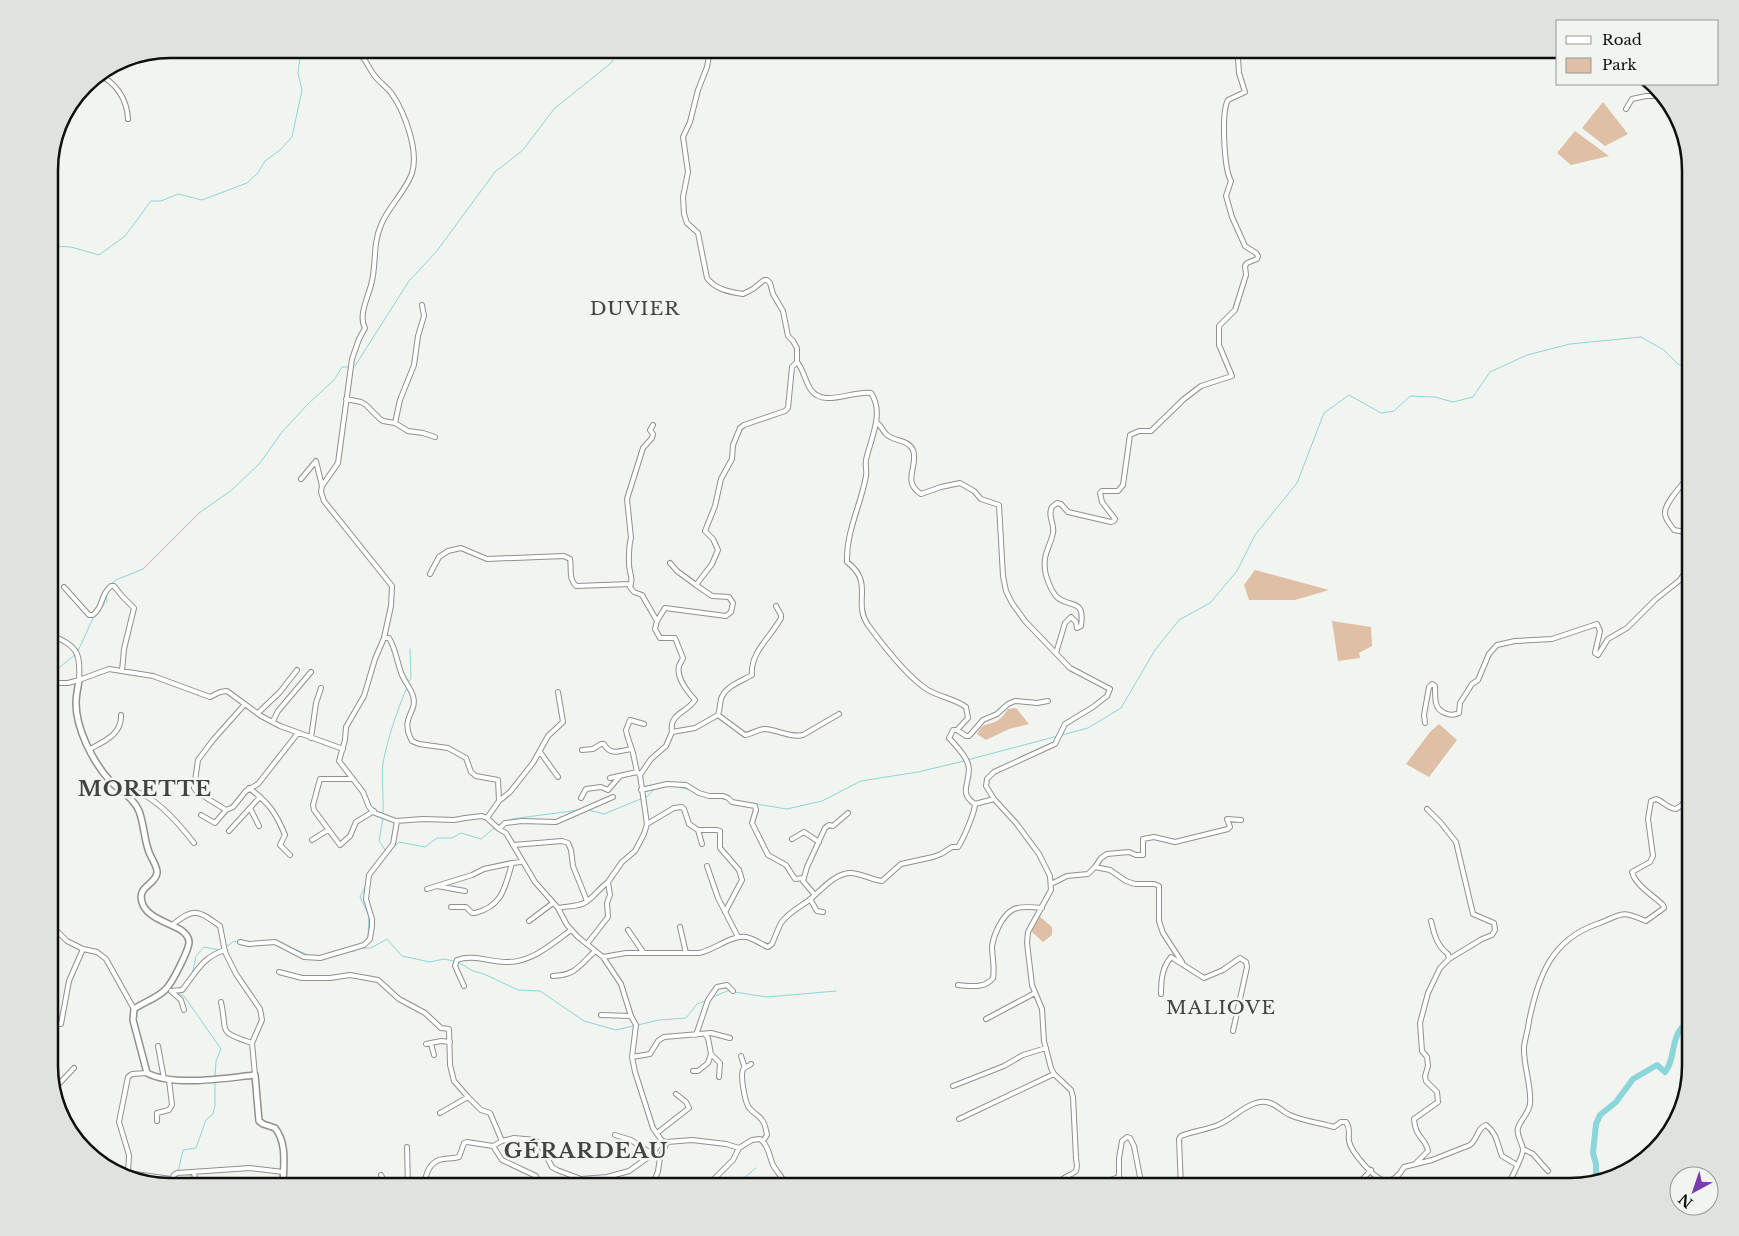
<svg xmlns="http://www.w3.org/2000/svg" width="1739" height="1236" viewBox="0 0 1739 1236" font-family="'Libre Baskerville',serif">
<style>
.green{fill:#dfbfa5}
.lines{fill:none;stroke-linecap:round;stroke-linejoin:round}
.stream{stroke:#8bd6da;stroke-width:1}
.river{stroke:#8bd6da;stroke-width:6}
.street-casing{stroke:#8e918c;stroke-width:6}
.secondary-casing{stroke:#8e918c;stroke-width:8}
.street{stroke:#fff;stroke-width:4}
.secondary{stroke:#fff;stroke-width:5}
.labels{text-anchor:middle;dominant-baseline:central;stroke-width:5;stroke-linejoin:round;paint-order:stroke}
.quarter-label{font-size:19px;letter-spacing:1px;fill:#424440;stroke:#f1f4ef}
.district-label{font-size:21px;font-weight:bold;letter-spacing:1px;fill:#424440;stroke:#f1f4ef}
.rim{fill:none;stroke:#0e0f0e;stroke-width:2.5}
</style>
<rect width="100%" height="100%" fill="#f1f4ef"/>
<!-- green -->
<path class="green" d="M1603,102l25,32 -23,12 -23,-18z
M1575,131l34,25 -38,9 -14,-12z
M1255,570l74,20 -34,10h-46l-5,-15z
M1332,621l39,6 1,19 -13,7 1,5 -22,3z
M1016,708l13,16 -20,5 -23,11 -9,-6c6,-12 10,-8 20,-13 5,-3 8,-8 11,-12z
M1439,724l18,16 -28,37 -23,-13 24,-32z
M1039,916l13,11v8l-9,7 -11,-10 1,-6z"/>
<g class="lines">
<!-- stream -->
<path class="stream" d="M49,246l22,1 28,8 26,-19 26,-35h10l17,-7 24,6 45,-17 11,-10 7,-12 15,-11 12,-13 10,-47 -4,-17 3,-24
M355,366l54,-85 27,-29 59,-80 28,-22 31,-41 57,-46 9,-14
M111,584l5,-4 27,-11 56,-56 33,-23 28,-27 22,-31 26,-28 26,-24 8,-13h6
M102,607l5,-6 -1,-6
M49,676l28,-23 17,-37
M408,683l3,-5 -1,-29
M1062,735l26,-7 33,-20 34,-58 24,-30 31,-17 27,-32 18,-36 42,-52 27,-70 25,-18 32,18 13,-2 16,-15 25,1 18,5 20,-5 17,-25 37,-17 43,-11 71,-7 23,13 15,15 11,-2
M967,760l91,-24
M678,787l13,3
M719,798l9,2
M756,804l31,5 35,-8 39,-20 57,-9 46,-11
M588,810l16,4 44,-18 7,-8
M383,814c1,-16 -2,-37 0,-51 5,-26 14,-52 24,-76
M383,818l-4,23 7,10
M498,825l14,-6 67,-9
M390,851l9,-9 26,5 12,-9h15l9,-5 20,6 13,-11
M370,877l10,-13
M282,944l26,11
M361,944l7,-7 1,-21 -9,-19 7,-14
M244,945l5,2 5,-2
M226,947l8,-6 6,2
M360,948h11l16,-9 15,17 28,6 14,-3 14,3 15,9 11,3 34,16 22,1 44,30 32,9 43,-10 27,-2 11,-14 8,-3
M346,952l9,-1 1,-2
M193,971l3,-15 8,-9 16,3
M179,992l-1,1 6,3 37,53 -5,12 -1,15
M734,992l33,5 69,-6
M711,998l16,-7h3
M178,1172l5,-22 13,-2 10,-28 7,-6 2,-9v-25
M177,1176v11
M733,1187l23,-19"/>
<!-- river -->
<path class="river" d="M1601,1180l-5,-7v-9l-3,-11 3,-29 4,-9 16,-13 17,-23 24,-14 8,7c10,-12 6,-30 15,-42 2,-3 7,-6 10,-8"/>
<!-- street casing -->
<g class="street-casing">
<path id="street" d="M353,49c13,8 13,15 21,26 5,7 13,12 18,19 13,19 27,57 20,79 -6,18 -24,34 -31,52 -9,21 -4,39 -10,60 -3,12 -13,31 -6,43l-6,11 -7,20 -14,104 -16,23 -1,6 3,9 68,85 -1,20 -7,32 -9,21 -11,37 -18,31 -1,13 -6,21 24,31 6,15 6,6 21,8 27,-2 31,1 11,-2 17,-2 5,2 12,11 7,4 29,49 23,26 9,17 11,12 25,20 18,27 10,32 5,9 -4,32 3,15 18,56 9,13 5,1 25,-2 34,4 13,4 13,-8 8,-1c9,7 9,17 13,26 4,8 12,13 12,22
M708,49l1,7 -2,11 -9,23 -8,32 -7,15 5,35 -5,25 1,17 3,9 11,10 9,45c8,11 22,14 36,16l10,-5 11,-9h3l3,3 3,11 10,17 5,25 5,5 4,7v14c7,8 8,20 14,28 13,18 42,0 60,3 14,20 -1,47 -5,67 -1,6 1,11 0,16 -5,29 -20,55 -19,86 28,21 5,40 21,63 14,19 39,52 60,65 12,7 27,9 38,17l2,11 -11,12
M97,74c19,8 30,25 31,45
M1626,109l6,-10 14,-3h15
M346,399l15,3 5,3 14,14 3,2 12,2 13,8 15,2 12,4
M876,422c5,3 6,8 10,12 8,8 22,5 27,16 6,16 -12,31 8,44l20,-7 19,-4 14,8 7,8 18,6 4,71 3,15 6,12 13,18 45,47 40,21 -3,7 -14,11 -28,17 -10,20 -61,28 -7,7 -1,7 8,13 22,24 23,31 11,22 1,14 -23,42 -1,11 5,42 10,24 2,32 7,27 3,6 17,16 2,7 3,61 1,8 -1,5c-7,6 -17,6 -18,16
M395,423l5,-23 14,-35 4,-29 6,-20 -2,-11
M653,425l-3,5 3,4 -1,4 -9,10 -16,51 4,39c-2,6 -3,26 -1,33 1,7 3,8 0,16l4,5 8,3 15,26
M1690,475c-7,9 -24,26 -25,37 -1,7 6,13 9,18l16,3
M301,479l15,-18 6,25
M670,563l7,8 19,14 16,-21 6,-14 -5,-11 -8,-8 10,-25 6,-27 11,-20 1,-14 7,-17 4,-3 41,-14 3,-3 4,-41 5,-5
M430,574l9,-17 9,-6 13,-3 26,11 77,-3 6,3c2,10 -2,19 6,27l55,-2
M64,587l25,28h4c12,-10 6,-19 18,-29h3l8,10 12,12 -10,41 -2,22
M49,634c27,12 32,16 30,46l30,-11 44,7 57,21 10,-5 7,-1 34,25 19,10 63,23
M384,638h5c7,11 8,25 13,37 3,7 9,14 11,21 5,17 -14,21 -1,45l7,3 29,4 18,10 5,14 5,4 22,4 1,21 -12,17
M1056,653l9,-30 6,-6 5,5 1,6 4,-2c4,-27 -9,-18 -23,-28 -6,-5 -12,-20 -13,-28 -2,-18 5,-22 8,-37 2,-9 -6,-17 -1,-26l5,-4 4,1 7,8 43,10 3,-1 1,-2 -13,-17 -2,-9 2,-2h16l5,-6 7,-50 9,-4h12l33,-32 17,-13 31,-10 -13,-31v-19l16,-16 11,-35 -1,-9 2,-3 10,-4 1,-3 -2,-3 -11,-7 -13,-29 -6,-21 5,-15c-7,-12 -10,-69 -3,-81l17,-8 -6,-19 -1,-15 2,-9
M49,683h19l11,-3
M245,704l-32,36 -15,20 -4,28 3,4 29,18 7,-3 13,-16 12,-7 40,-51
M258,713l22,-21 17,-22
M718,715l27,20c7,-1 13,-6 20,-6 13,1 26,9 38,6l36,-21
M273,721l5,-10 33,-39
M1425,723l-1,-8 5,-28 3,-3 3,2c0,5 0,12 1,17 2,10 15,14 23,10l1,-10 12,-19 6,-4 11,-26 8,-9 18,-4 37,-2 45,-15 3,7 -5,22 3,2 10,-16 19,-11 29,-29 24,-19 5,-8 5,-29
M672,732c-3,-19 15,-19 23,-32 -7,-8 -19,-22 -16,-34 1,-3 3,-5 4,-8l-8,-20h-15l-5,-9 2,-8 8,-13 61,8 5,-4 2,-9 -4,-6 -17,-1 -16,-11
M311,738l5,-35 5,-15
M90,749c15,-8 32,-15 31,-34
M582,750l11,-1 8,-5h3c6,12 16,7 27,5
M540,752l18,25
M640,775l-3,-3 -4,-19 -6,-18 -1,-5 4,-10 14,4
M610,778l27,-6
M353,779h-33l-7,26 1,5 26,35 10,-9 6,-14 18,-11
M249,788c20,15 27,25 36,47l-5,10 10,10
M641,790l26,-6 19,1 13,8 10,3h14l5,2 4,4 23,4 1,4 -4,13 16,32 18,10 9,14 9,-1
M130,798l7,-6c21,7 43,33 57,51
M581,798l5,-9 15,-2 7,3 12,-14
M994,799l-19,5c-19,-12 -2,-24 -7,-40 -3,-10 -12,-18 -19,-26l4,-8h4l9,6h3l14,-16 14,-6 11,-10 7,-3 22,2 11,-2
M499,801l11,-9 23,-29 15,-27 15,-14 -5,-30
M250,808l9,18
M201,815l14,8 11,-13
M647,824l27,-16 8,-1 2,2 5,15 9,6 4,14
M499,829l6,-6 17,-2 34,1 57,-25
M698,830h19l3,1v17l19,22 3,10 -17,32
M229,831l31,-34
M792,839l12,-7 15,10
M312,840l16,-10
M513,845l49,-4 6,2 3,7 2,16 14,35
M707,866l11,32 20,39
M1095,867l15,3 16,11 9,3h19l5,2v35l4,12 19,29
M1051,884l16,-8 21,-2 7,-7 6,-9 6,-4 22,-2 7,3h7v-16l11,-2 21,5 53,-13 2,-2 -3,-8 14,1
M437,886l28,5
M427,889l45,-14 12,-6 28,-6
M814,894l-11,-13 4,-14 18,-39 4,-3 4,1 15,-13
M810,899l7,12 6,1
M451,907h15l6,6h3c28,-7 30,-26 37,-50l9,-1
M558,908c8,-2 21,-1 28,-6 8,-5 14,-14 22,-20
M529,921l24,-18
M1431,921c3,13 6,25 17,33l1,5
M49,923l18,18 16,8 14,3 9,7 28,50
M172,925c23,-18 25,-15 48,1l5,26 11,22 24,35 2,11 -10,23 3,32
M680,927l6,26
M628,930l15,22
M240,942l9,2 26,-2 29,15 16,1 44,-13 6,-6 2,-13v-7l-6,-20 3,-24 24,-31 4,-23
M587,944l21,-27 -1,-14 3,-8 -2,-13 14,-20 13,-11 9,-17 3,-10 -7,-49 11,-16 15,-13 6,-14 23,-4 23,-13c2,-6 2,-11 3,-16 4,-13 21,-18 31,-24 -2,-23 19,-38 29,-57v-3l-5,-9
M603,957l23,-4h73c16,-3 31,-18 47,-16 7,1 15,7 22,10l4,-3c3,-7 6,-15 9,-21 7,-10 17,-15 27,-22 12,-9 24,-26 41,-28 10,-1 22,7 33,8l19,-17 32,-7 8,-3 11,-7h6c5,-7 17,-35 17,-43
M279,972l23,6h28l20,-3 28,5 21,19 26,14 16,15 8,1 1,36 4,16 14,16
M553,976c23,-1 26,-10 42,-25
M958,985c12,1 27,4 35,-7 2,-11 -1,-22 -1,-32 2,-12 10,-31 22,-37 8,-3 19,-2 28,-1
M464,986l-9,-20 2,-6c16,-6 32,2 49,2 25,1 46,-18 65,-32
M171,991l11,-1c14,-17 20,-33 43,-40
M172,992l9,8 3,10
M1161,994c0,-14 1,-26 10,-37l33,21 19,-8 17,-12 6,4 1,5 -14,64
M221,1002c7,31 -5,29 31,41
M601,1015l30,1
M986,1019l49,-26
M49,1023l12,1 8,-43 14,-32
M705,1034l3,4 3,16 9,9 -1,14
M696,1035l12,-35 9,-13 10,-2 6,6
M426,1044l15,-3 9,1
M431,1044l3,11
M158,1046l6,33
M741,1056l4,12
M632,1057l18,-3 8,-13 6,-4 47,-4 19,5
M751,1064c0,1 -6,3 -7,4 -5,5 1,32 4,38 3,6 10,8 14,14 3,3 4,10 5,15l-4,6
M693,1071h5l10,-8 3,-9
M147,1073l-15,1 -4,3 -9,45 10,33 -1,18 43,6
M953,1086l51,-20 19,-11 23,-7
M57,1102v-16l17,-18
M60,1109l13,26
M440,1113l28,-16 13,13 9,3 12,28
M959,1119l95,-45
M157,1121v-8l12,-3 3,-5 -3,-25
M657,1133l32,-25 -3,-6 -10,-8
M615,1135l16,5 21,14
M493,1146l9,-5 12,-3 21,2 5,4 12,23 5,3 24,9 26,-2 22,-6 21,-15 12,-15
M407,1147l1,40
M1523,1149l10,5 15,17
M1416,1163l12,-12c-2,-13 -13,-13 -14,-32l24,-17 -1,-10 -11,-11 -1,-5 3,-10 -1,-9 -5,-6 -2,-28 8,-30 12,-25 9,-9 33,-20 10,-4 3,-5 -1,-7 -21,-9 -17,-72 -15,-19 -14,-14
M194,1172l2,15
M381,1175l6,12
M1119,1177v-19l3,-17 5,-4 3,1 4,8 8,41
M1509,1182l9,5
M168,1187l6,-12 3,-2 73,-5 33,4
M344,1187l3,-6 3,-1
M424,1187c1,-10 4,-23 15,-27 6,-2 13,-1 20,-3l5,-14 3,-1 26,4 9,14 34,16 3,11
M652,1187l6,-16 2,-13 7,-16
M706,1187l27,-27 6,-12
M1107,1187l6,-8 6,-2 5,10
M1181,1187l-2,-48 2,-3c12,-5 25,-6 37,-11 15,-6 31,-25 48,-23 10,1 15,9 24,13 13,6 30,8 44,12l7,-5h5c5,7 2,11 3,19 2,11 26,39 37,40 9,0 14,-7 18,-14l28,-7 38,-15c8,-6 7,-17 16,-20 11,8 11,19 16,31l15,9
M1360,1187v-5l11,-12
M1507,1187c3,-7 17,-32 16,-38 -1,-7 -7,-14 -5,-21 3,-9 11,-15 12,-24 2,-17 -7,-39 -6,-57 1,-8 4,-17 5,-26 9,-44 22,-81 68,-97 26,-9 21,-15 49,-3l18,-13 -1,-3c-9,-9 -28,-20 -31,-33l18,-10 3,-6 -5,-37 3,-18 5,-2c7,2 12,10 20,10l6,-4 8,-12"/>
</g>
<!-- secondary casing -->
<g class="secondary-casing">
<path id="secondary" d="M79,680c-1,8 -3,15 -3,23 0,26 17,59 34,78 10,10 24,17 29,30 5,13 5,28 10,41 2,6 9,15 8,21 -2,13 -22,13 -14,32 6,13 26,18 38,25 4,3 8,7 8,12 0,8 -17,41 -23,47 -8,9 -22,13 -32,20l-1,11 14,53c27,14 78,5 108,2l4,46 4,3 12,4c13,16 8,40 8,59"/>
</g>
<!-- street -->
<use href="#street" class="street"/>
<!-- secondary -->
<use href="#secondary" class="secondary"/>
</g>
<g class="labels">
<!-- quarter labels -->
<g class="quarter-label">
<text x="635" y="308">DUVIER</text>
<text x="1221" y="1007">MALIOVE</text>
</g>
<!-- district labels -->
<g class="district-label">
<text x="145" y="789">MORETTE</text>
<text x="586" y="1151">GÉRARDEAU</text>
</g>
</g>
<!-- crop -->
<path d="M0 0H1739V1236H0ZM170 58H1570A112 112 0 0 1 1682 170V1066A112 112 0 0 1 1570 1178H170A112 112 0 0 1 58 1066V170A112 112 0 0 1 170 58Z" fill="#dfe2dd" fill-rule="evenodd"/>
<path class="rim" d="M170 58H1570A112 112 0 0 1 1682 170V1066A112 112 0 0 1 1570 1178H170A112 112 0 0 1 58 1066V170A112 112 0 0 1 170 58Z"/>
<!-- legend -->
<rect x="1556" y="20" width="162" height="65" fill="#f1f4ef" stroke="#969895"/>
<rect x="1566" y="36" width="25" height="8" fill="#ffffff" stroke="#969895"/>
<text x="1602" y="45" font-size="15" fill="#0e0f0e">Road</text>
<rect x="1566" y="58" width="25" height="15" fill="#dfbfa5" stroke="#969895"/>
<text x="1602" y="70" font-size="15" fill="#0e0f0e">Park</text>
<!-- north arrow -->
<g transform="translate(1694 1191) rotate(220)"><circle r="24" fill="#f1f4ef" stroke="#969895"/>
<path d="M0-4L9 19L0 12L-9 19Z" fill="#783bb0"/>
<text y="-8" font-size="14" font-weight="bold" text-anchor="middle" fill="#0e0f0e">N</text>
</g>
</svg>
